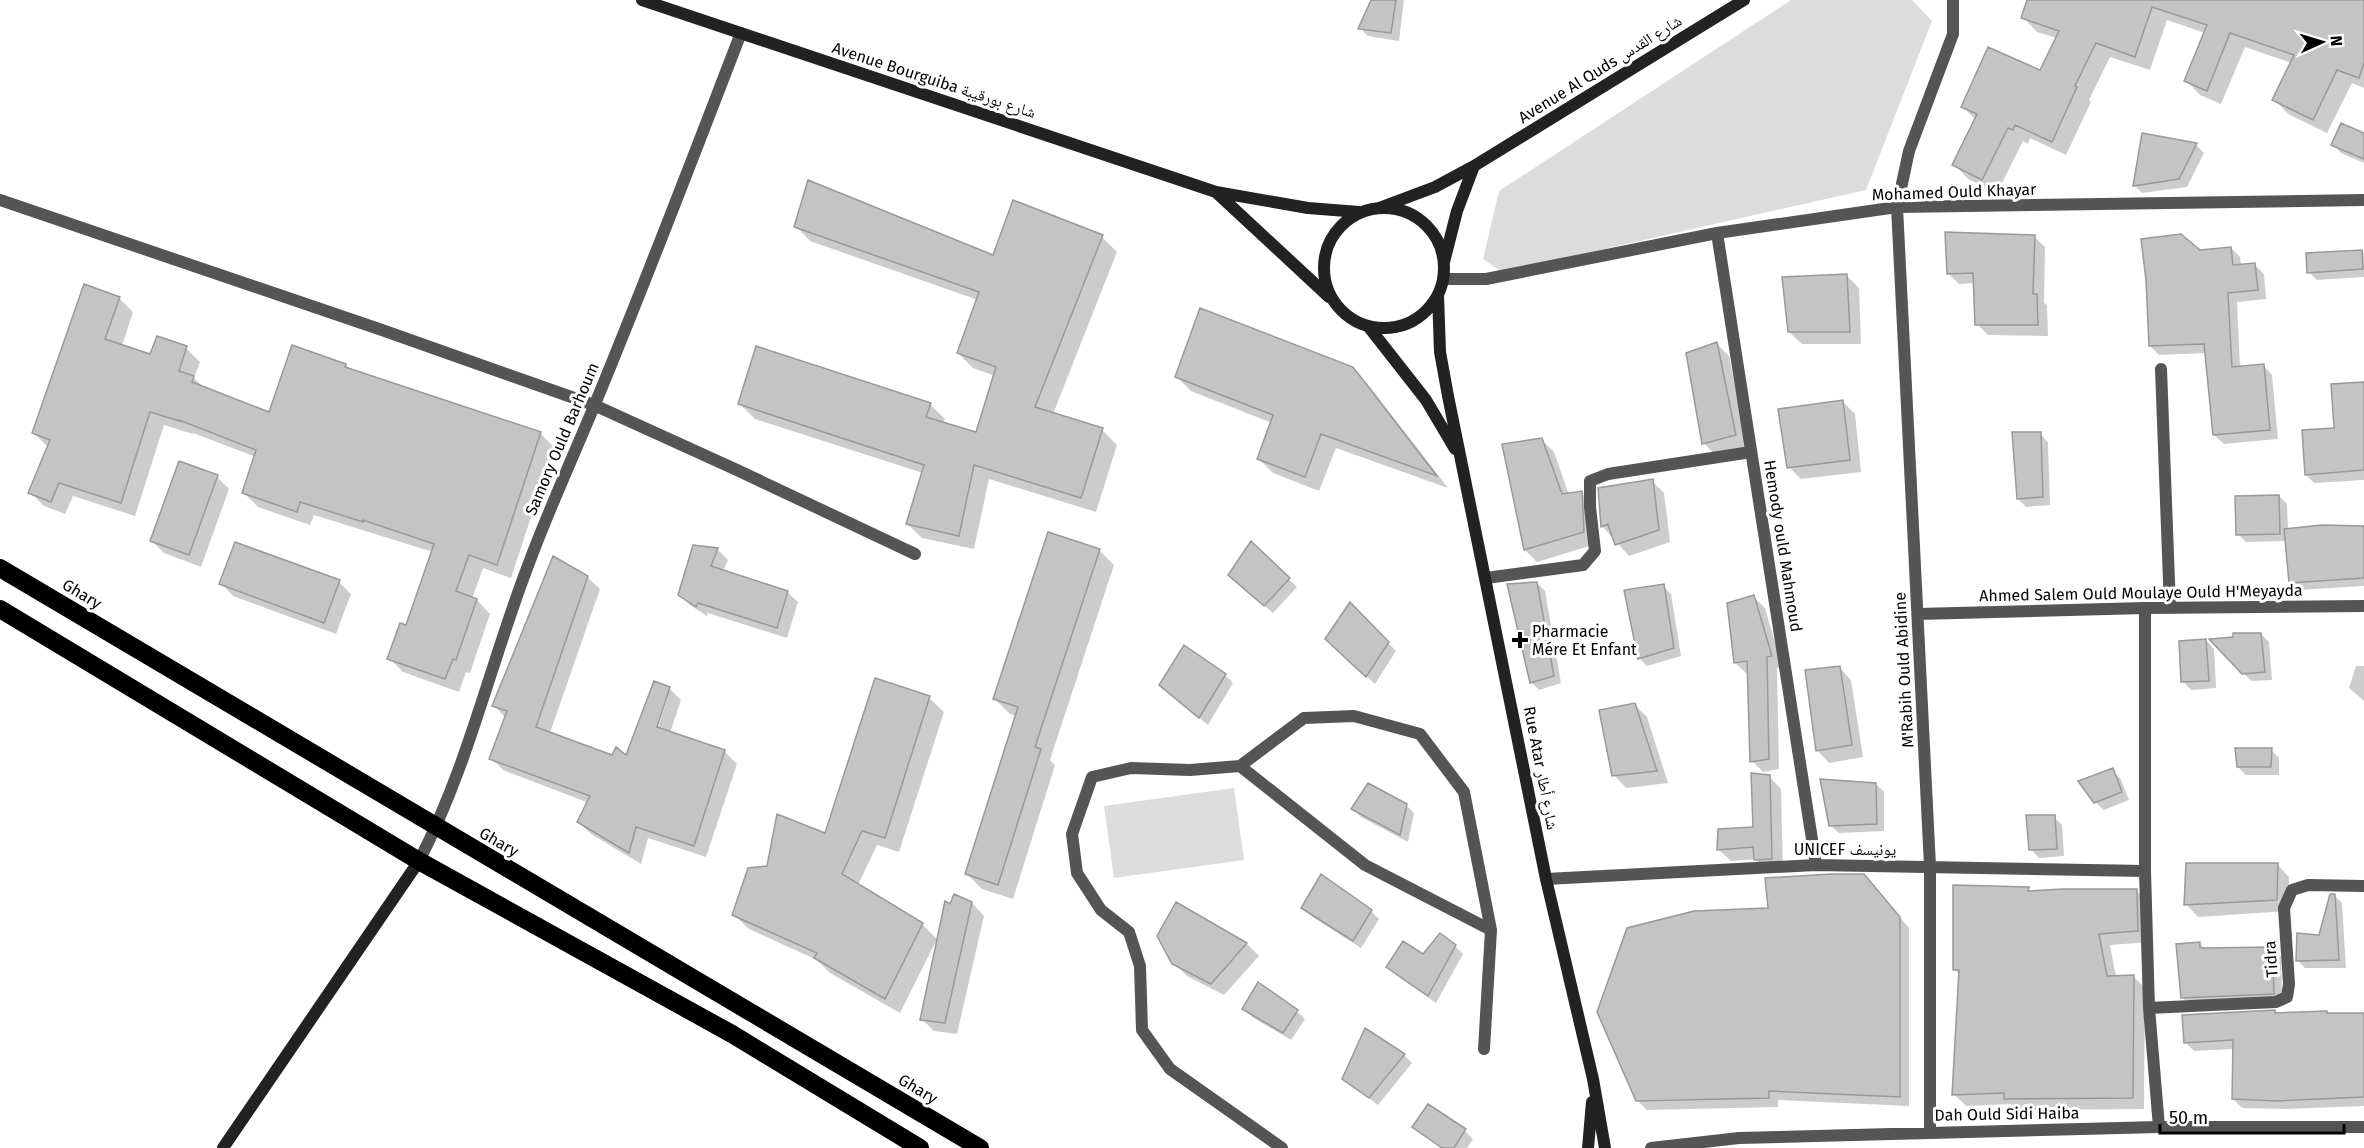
<svg xmlns="http://www.w3.org/2000/svg" width="2364" height="1148" viewBox="0 0 2364 1148" font-family="'Fira Sans','Noto Naskh Arabic',sans-serif">
<style>
.green{fill:#dcdcdc}
.shadow{fill:#0003;fill-rule:evenodd}
.building{fill:#c4c4c4;stroke:#999;stroke-width:1.5}
.lines{fill:none;stroke-linecap:round;stroke-linejoin:round}
.street{stroke:#555;stroke-width:12}
.secondary{stroke:#222;stroke-width:12}
.highway{stroke:#000;stroke-width:18}
.poi-dot{fill:#000;stroke:#fff;stroke-width:2}
.labels{text-anchor:middle;dominant-baseline:central;stroke-width:6;stroke-linejoin:round;paint-order:stroke}
.street-label{font-size:16px;fill:#000;stroke:#fff}
.poi-label{font-size:16px;fill:#000;stroke:#fff;text-anchor:start}
</style>
<rect width="100%" height="100%" fill="#fff"/>
<!-- green -->
<path class="green" d="M1791,0h121l20,21 -66,169 -364,82 -19,-13 16,-68z
M1234,788l10,72 -130,18 -10,-72z"/>
<!-- shadow -->
<path class="shadow" d="M1372,0h32l-5,41 -31,-5 -8,-8z
M2029,0h335v88l-12,-5 -25,50 -39,-19 -14,-15 18,-36 -47,-16 -24,57 -21,-9 -14,-15 19,-47 -38,-13 -17,50 -40,-13 -21,43 2,2 -25,53 -36,-17 -2,6 -5,-3 -26,52 -29,-14 -14,-15 22,-44 -13,-13 78,-35 16,-34 -20,-6 -14,-15z
M2364,134v29l-23,-10 -8,-8z
M2196,145l8,8 -17,34 -45,6 -8,-8z
M796,226l198,31 108,-20 15,15 -64,162 49,16 15,15 -21,67 -107,-33 -15,70 -52,-11 -15,-14 16,-51 -168,-54 -15,-15h190l15,15 -2,5 34,10 18,-58 -22,-8 -15,-15 20,-53 -168,-59z
M2035,237l10,10 -1,55 3,4 1,30 -60,-1 -11,-11 -2,-41 -16,1 -11,-11z
M2231,248l9,9 1,9 13,-2 10,10 2,25 -29,3 3,65 23,-2 9,10 6,64 -54,5 -10,-9 -8,-82 -47,2 -9,-9 50,-94z
M2362,251l2,3v23l-47,3 -8,-8z
M1847,276l12,12 2,56h-59l-13,-12z
M119,298l14,14 -11,34 29,10 35,-8 14,14 -6,16 11,11 65,25 76,-49 4,5 190,63 14,14 -43,131 -28,-10 -11,31 5,1 13,14 -20,59 -4,-1 -7,20 -56,-20 -14,-14 18,-31 26,-75 -119,-37 -4,10 -52,-18 -14,-14 12,-36 -63,-24v1l-29,-9 -29,91 -62,-20 -8,18 -21,-8 -14,-14 18,-45 -14,-14z
M1717,344l12,12 18,91 -31,9 -12,-13z
M1352,368l15,15 81,105 -112,-40 -17,43 -46,-18 -15,-15 14,-35 -81,-32 -15,-15z
M2364,383v97l-50,3 -8,-8z
M1843,402l12,12 6,58 -60,7 -12,-12z
M2040,434l8,8 2,63 -24,2 -8,-8z
M1542,440l12,12 15,43 12,-2 12,12 3,39 -59,18 -12,-12 -21,-105z
M217,477l12,12 -28,78 -37,-14 -12,-12z
M1652,481l12,12 6,49 -41,14 -27,-30z
M2279,496l8,8 1,26 76,-3v59l-66,4 -8,-8 -3,-41 -41,1 -8,-8z
M1251,543l46,44 -24,26 -35,-30z
M717,549l11,11 -5,12 64,20 11,10 -11,36 -79,-25 -1,3 -17,-11 -11,-11z
M1099,550l15,15 -64,195 5,5 -42,134 -31,-10 -15,-15 50,-158 -7,-2 -15,-15z
M587,577l13,12 -50,144 63,24 14,1 42,-70 12,12 -11,33 54,18 13,13 -31,93 -58,-19 -7,26 -50,-30 -12,-12 10,-19 -86,-33 -12,-12 15,-40 -12,-12zM666,695l2,1 -12,38 -3,-1z
M339,582l12,12 -15,40 -103,-38 -12,-13z
M1537,583l8,8 16,92 -22,7 -8,-8z
M1663,586l8,8 10,62 -34,10 -8,-8z
M1754,597l11,11 17,59 -5,1 2,101 -16,3 -11,-11 -3,-88h-3l-11,-10z
M1350,604l46,47 -21,33 -40,-37z
M2261,634l8,8 3,38 -20,1 -9,-8z
M2206,640l8,9 2,39 -25,2 -8,-9z
M1184,647l41,28 8,8 -25,42 -39,-32z
M2356,666h8v35l-15,-13z
M1839,667l12,13 12,77 -34,6 -12,-13z
M876,680l53,18 15,14 -45,140 -22,-7 -19,40 64,39 15,15 -37,74 -70,-40 -13,-13 -68,-31 -15,-14 34,-47 58,-33z
M1634,704l13,13 21,66 -42,5 -12,-13z
M2271,750l8,8v17h-33l-8,-8z
M2112,770l8,8 9,22 -25,10 -9,-8z
M1769,776l12,13 2,82 -16,1 -12,-13 -24,2 -13,-12 36,-21z
M1876,784l8,8v39l-45,2 -9,-8z
M1406,805l8,8 -6,29 -47,-25 -8,-8z
M2054,817l8,8 2,31 -25,2 -8,-9z
M2277,864l12,13v34l-91,6 -12,-13z
M1874,886l35,42v178l-131,-6v7l-131,3 -10,-10 132,-190z
M2028,888l4,5 105,-2 12,12 1,39 -40,3 6,32 17,-1 12,12 -1,121 -127,1 -6,-6 -45,2 -12,-12 6,-119 -6,-6z
M2334,895l8,8 4,65h-41l-8,-8 23,-23z
M972,903l12,13 -27,118 -23,-3 -12,-12 29,-113z
M1176,904l71,40 12,12 -35,39 -37,-19 -13,-13z
M1303,908l68,3 8,8 -18,29 -50,-32z
M2199,943l7,7 67,-2 8,9 1,44 -91,5 -8,-8z
M1455,946l8,8 -27,49 -40,-28 -8,-8z
M1258,984l39,27 8,8 -14,21 -39,-23 -8,-8z
M2274,1012l3,3 87,-1v92l-78,3 -44,-1 -9,-9 2,-50 -41,2 -9,-9z
M1366,1030l38,25 8,8 -34,42 -34,-26z
M1428,1106l37,25 8,8 -6,9h-26l-27,-21z"/>
<!-- building -->
<path class="building" d="M1371,0h25l-5,33 -33,-4z
M2027,0h337v63l-5,15 -22,-8 -24,50 -41,-20 22,-45 -64,-22 -23,58 -23,-10 23,-56 -55,-18 -17,50 -39,-14 -21,43 2,1 -25,55 -37,-17 -2,5 -5,-2 -26,52 -30,-15 25,-51 -16,-7 27,-60 52,23 19,-39 -38,-13z
M2341,123l23,10v26l-33,-14z
M2142,133l55,10 -18,36 -46,7z
M808,180l185,75 20,-55 90,35 -68,172 68,21 -22,70 -107,-33 -15,71 -53,-12 18,-59 -186,-61 18,-58 175,57 -5,14 50,15 20,-65 -39,-14 22,-61 -185,-65z
M1945,232l90,3 -2,59h4l1,31h-63l-2,-52 -26,1z
M2181,234l19,16 31,-3 2,18 22,-2 3,27 -30,3 4,74 32,-3 6,66 -57,5 -9,-91 -55,2 -3,-66 -5,-41z
M2362,250l1,19 -56,4 -1,-20z
M1847,274l3,58h-62l-6,-55z
M84,284l36,13 -15,42 45,15 7,-18 30,10 -8,25 15,5 -2,6 77,30 23,-67 54,19 -1,3 196,65 -44,133 -28,-10 -13,36 21,8 -21,61 -3,-1 -8,20 -58,-20 13,-36 6,2 28,-81 -71,-24v2l-63,-20 -3,10 -55,-19 14,-43 -77,-30v1l-29,-9 -29,91 -62,-20 -8,19 -23,-9 22,-53 -18,-7z
M1200,308l153,59 84,109 -116,-42 -16,43 -48,-18 16,-44 -98,-38z
M1717,342l19,93 -34,9 -16,-91z
M2364,382v88l-59,5 -3,-45 32,-2 -3,-44z
M1843,400l7,60 -63,8 -9,-59z
M2012,432h29l2,65 -26,2z
M1542,438l20,56 20,-3 2,41 -60,18 -22,-106z
M179,461l39,14 -29,80 -39,-14z
M1653,479l6,51 -44,15 -7,-21 -7,3 -3,-39z
M2279,495l1,39 -44,1 -1,-39z
M2322,525l42,1v52l-75,5 -5,-54z
M1048,532l52,17 -65,198 6,2 -43,136 -33,-11 53,-167 -25,-8z
M1251,541l39,37 -26,28 -36,-31z
M235,542l105,38 -16,43 -105,-39z
M693,545l25,3 -7,18 77,25 -11,37 -79,-25 -2,4 -18,-12z
M553,556l35,20 -52,151 76,28 4,-8 10,8 28,-74 16,6 -13,40 68,23 -31,96 -58,-19 -7,26 -52,-31 13,-26 -101,-37 18,-48 -15,-5z
M1537,582l17,94 -24,7 -23,-99z
M1664,584l10,64 -36,11 -14,-69z
M1754,595l18,61 -5,1 2,102 -19,3 -3,-101 -13,2 -7,-60z
M1350,602l39,40 -23,35 -41,-38z
M2233,633h28l4,39 -23,2 -33,-35 24,-2z
M2206,639l3,42 -28,1 -2,-41z
M1184,645l42,29 -27,44 -40,-33z
M1840,666l12,79 -36,6 -11,-81z
M875,678l55,18 -45,142 -23,-7 -20,43 81,49 -38,76 -71,-41 3,-5 -85,-38 16,-47 19,-2 10,-52 48,19z
M1635,703l22,68 -45,5 -13,-66z
M2235,748h37l-1,19h-34z
M2113,768l9,24 -28,11 -16,-22z
M1751,773l19,2 2,84 -18,1 -1,-13 -36,3 1,-21 35,-2z
M1820,779l56,4 1,41 -48,2z
M1368,783l39,21 -7,31 -49,-26z
M2026,815h29l2,34 -28,1z
M2186,863h92l-1,37 -93,5z
M1321,874l51,36 -19,31 -52,-33z
M1832,874h32l36,43v180l-131,-6v7l-133,3 -39,-89 30,-84 67,-17 74,-3 -3,-30z
M1953,885l76,2 -1,4 35,-2h74l1,42 -39,3 8,42 27,-1 -1,123 -129,1v-6l-52,2 7,-125h-6z
M954,894l18,8 -27,121 -25,-3 25,-119 5,3z
M2330,894h5l4,66 -43,1 1,-28 22,2z
M1176,902l71,41 -36,41 -39,-20 -15,-28z
M1440,933l16,12 -28,51 -42,-29 17,-26 20,13z
M2200,942v6l73,-1 1,47 -93,4 -5,-54z
M1258,982l40,28 -15,23 -41,-24z
M2275,1010v3l52,-2v2h37v84l-88,4 -44,-2 1,-59 -49,3 -2,-28z
M1365,1028l40,26 -36,44 -27,-19z
M1428,1104l38,25 -12,19h-12l-30,-21z"/>
<g class="lines">
<!-- street -->
<path class="street" d="M0,200l382,130 212,75 143,65 178,84
M1717,233l99,632
M1443,279h43l231,-46 180,-26 467,-7
M2161,369l9,239
M1486,578l97,-13 12,-14 -5,-44v-26l18,-7 143,-22
M2145,608v263l4,137 10,119
M1918,614l227,-6 219,-2
M1240,766l125,99 126,65
M419,861c49,-94 72,-200 110,-298 20,-54 44,-106 66,-159 51,-123 98,-247 146,-371
M1546,879l270,-14 329,6
M2149,1008l127,-6 11,-5 2,-13 -5,-76 8,-18 16,-5 56,1
M1930,1132v-266l-33,-659 12,-56 44,-117v-34
M1282,1148l-112,-79 -28,-39 -2,-64 -11,-34 -28,-22 -24,-37 -5,-39 20,-57 39,-9 59,2 50,-4 64,-48 50,-2 66,18 44,58 27,138 -7,119
M1651,1148l88,-10 420,-11h205"/>
<!-- secondary -->
<path class="secondary" d="M642,0l574,192 92,16 51,4
M1217,193l112,104
M1379,208l56,-21 39,-21 270,-166
M1324 268a60 60 0 1 1 120 0a60 60 0 1 1-120 0Z
M1444,262l13,-51 17,-45
M1438,295l2,57 8,44 98,483 47,200 12,69
M1368,326l58,74 29,49
M223,1148l196,-287
M1588,1148l4,-46"/>
<!-- highway -->
<path class="highway" d="M0,568l980,580
M0,609l419,252 313,173 188,114"/>
</g>
<!-- markers -->
<path class="poi-dot" d="M1517 631h6v6h6v6h-6v6h-6v-6h-6v-6h6z"/>
<g class="labels">
<!-- street labels -->
<g class="street-label">
<text transform="translate(1600 69) rotate(-32)">Avenue Al Quds شارع القدس</text>
<text transform="translate(934 80) rotate(18)">Avenue Bourguiba شارع بورقيبة</text>
<text transform="translate(1954 192) rotate(-2)">Mohamed Ould Khayar</text>
<text transform="translate(562 439) rotate(-67)">Samory Ould Barhoum</text>
<text transform="translate(1783 546) rotate(81)">Hemody ould Mahmoud</text>
<text transform="translate(2141 593) rotate(-1)">Ahmed Salem Ould Moulaye Ould H'Meyayda</text>
<text transform="translate(82 594) rotate(31)">Ghary</text>
<text transform="translate(1904 670) rotate(-93)">M'Rabih Ould Abidine</text>
<text transform="translate(1541 768) rotate(79)">Rue Atar شارع أطار</text>
<text transform="translate(499 842) rotate(30)">Ghary</text>
<text x="1845" y="849">UNICEF يونيسف</text>
<text transform="translate(2271 959) rotate(-94)">Tidra</text>
<text transform="translate(918 1089) rotate(31)">Ghary</text>
<text transform="translate(2007 1114) rotate(-1)">Dah Ould Sidi Haiba</text>
</g>
<!-- poi labels -->
<g class="poi-label">
<text x="1532" y="631">Pharmacie<tspan x="1532" dy="18">Mére Et Enfant</tspan></text>
</g>
</g>
<!-- north arrow -->
<g transform="translate(2322 42) rotate(86)" stroke="#ffffff" stroke-width="4.5" paint-order="stroke">
<path d="M0-4.5L10 22L0 15L-10 22Z" fill="#000000"/>
<text y="-9" font-size="16" font-weight="bold" text-anchor="middle" fill="#000000">N</text>
</g>
<!-- scale -->
<path d="M2160 1124v9h184v-9" fill="none" stroke="#000000" stroke-width="3"/>
<text x="2169" y="1124" font-size="18" fill="#000000" stroke="#ffffff" stroke-width="4.5" paint-order="stroke">50 m</text>
</svg>
